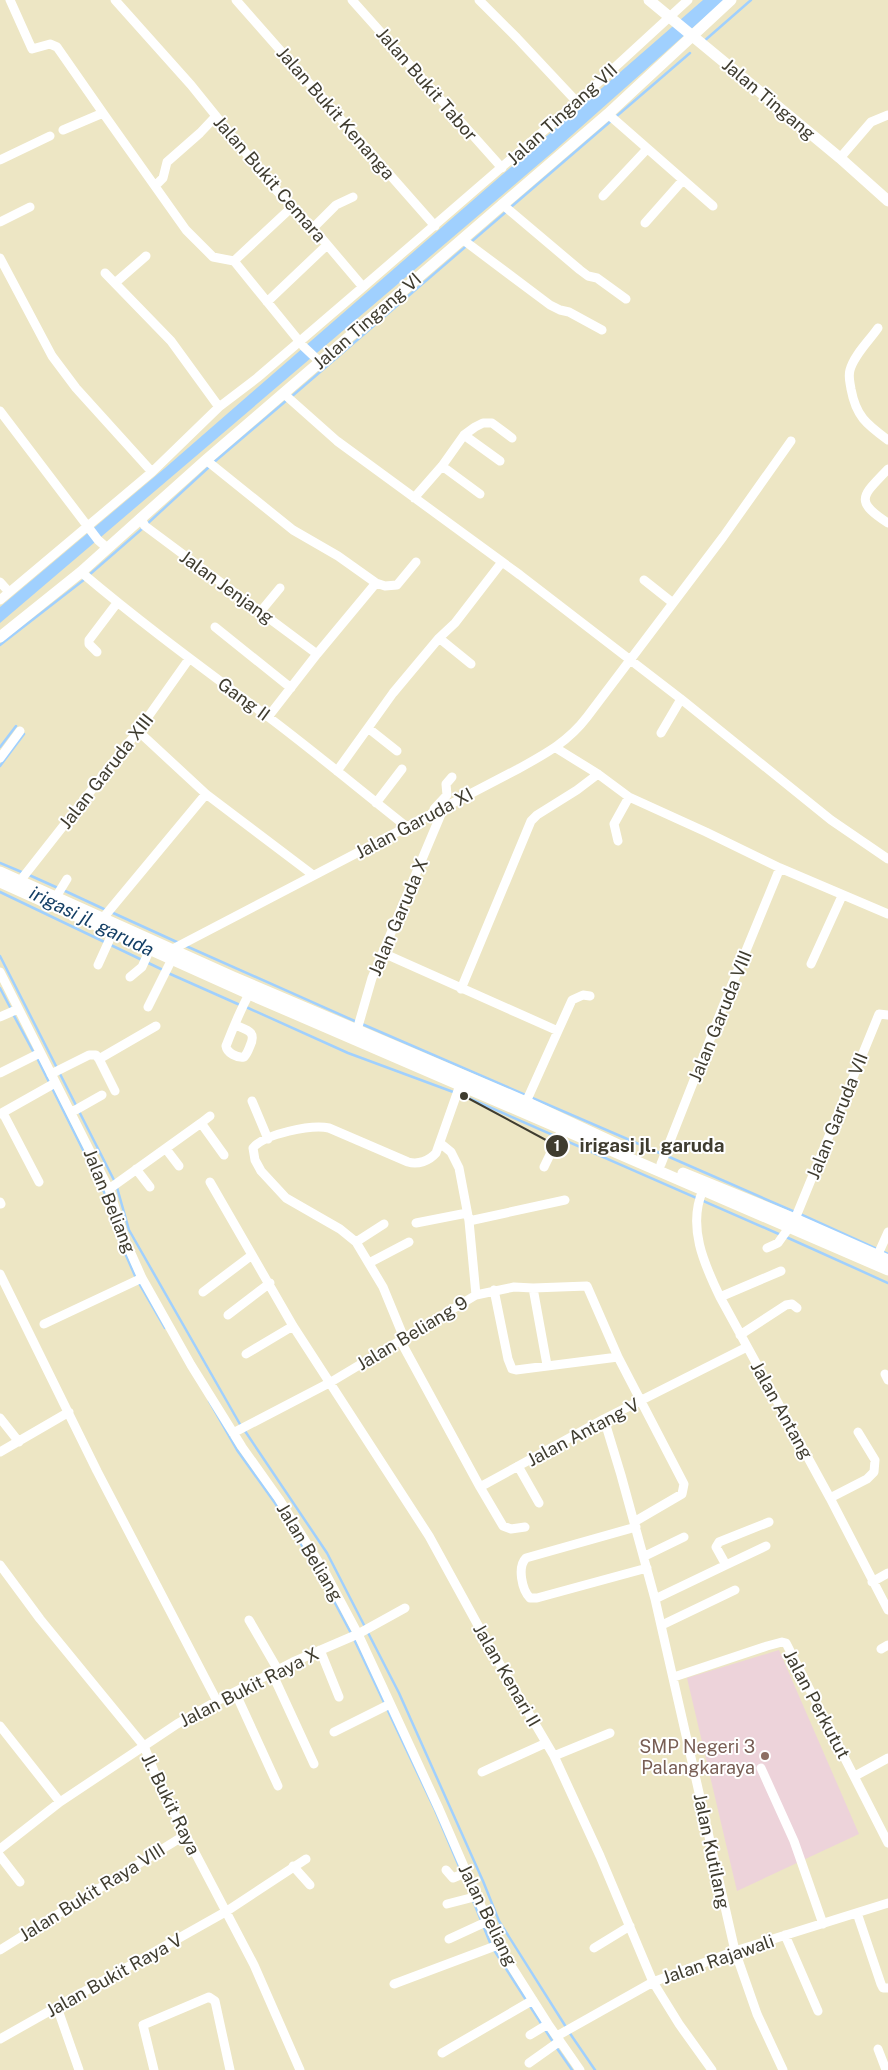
<svg xmlns="http://www.w3.org/2000/svg" width="888" height="2070" viewBox="0 0 888 2070" font-family="'Public Sans',sans-serif">
<style>
.education{fill:#edd3da}
.water{fill:#a0d0fe}
.lines{fill:none;stroke-linecap:round;stroke-linejoin:round}
.stream{stroke:#a0d0fe;stroke-width:2.5}
.minor{stroke:#fff;stroke-width:9}
.major{stroke:#fff;stroke-width:11}
.education-dot{fill:#8d6e63;stroke:#fff;stroke-width:2}
.labels{text-anchor:middle;dominant-baseline:central;stroke-width:4;stroke-linejoin:round;paint-order:stroke}
.street-label{font-size:18px;fill:#3f3c2f;stroke:#fff}
.education-label{font-size:18px;fill:#785e54;stroke:#fff;text-anchor:end}
.water-label{font-size:19px;font-style:italic;fill:#143f65;stroke:#fff}
.leader{fill:none;stroke:#3f3c2f;stroke-width:2}
.callout-dot{fill:#3f3c2f;stroke:#fff;stroke-width:2}
.mark-label{font-size:15px;text-anchor:middle;font-weight:bold;fill:#fff}
.callout-label{font-size:19px;text-anchor:middle;font-weight:bold;fill:#3f3c2f;stroke:#fff;stroke-width:4;stroke-linejoin:round;paint-order:stroke}
</style>
<rect width="100%" height="100%" fill="#ede6c4"/>
<!-- education -->
<path class="education" d="M779,1650l80,184 -122,57 -50,-213z"/>
<!-- water -->
<path class="water" d="M703,0h21l-170,151 -554,472v-16l165,-139z"/>
<g class="lines">
<!-- stream -->
<path class="stream" d="M703,42l48,-42
M511,207l179,-154
M291,397l216,-186
M213,463l74,-63
M147,524l62,-57
M89,575l54,-47
M0,645l85,-66
M0,747l16,-21
M0,766l24,-32
M0,863l24,10
M29,875l29,13
M63,890l43,20
M0,892l163,78
M111,912l68,31
M186,946l171,76
M0,956l116,228 13,46 112,196
M168,973l72,32
M0,988l11,21
M246,1007l102,46 116,43 317,139
M13,1014l21,39
M362,1024l300,130
M37,1058l68,136 16,50 15,34
M667,1156l128,56
M800,1214l77,35
M786,1237l102,46
M882,1251l6,3
M139,1283l26,45
M209,1401l28,49 38,53 43,68 35,66 82,173 26,61
M245,1431l82,122 72,140 84,188 16,40 67,106
M463,1876l28,69
M494,1950l59,92
M569,2032l26,38
M556,2047l16,23"/>
<!-- minor -->
<path class="minor" d="M10,0l22,49 18,-5 7,3 46,66
M115,0l76,85 83,103 39,40 50,59 214,-185 111,-102
M236,0l199,226
M352,0l150,168
M479,0l38,38 60,64
M608,114l105,92
M63,130l40,-17 83,117 27,27 21,4
M840,158l31,-36 17,-7
M0,160l50,-24
M155,186l8,-8 4,-16 33,-29 16,-17
M603,196l44,-47
M502,204l78,66 8,6 9,2 29,21
M292,207l-58,54 70,86 16,15
M0,222l30,-15
M645,223l38,-43
M313,228l23,-23 17,-8
M462,239l88,66 10,5 9,2 33,18
M0,258l52,98 24,32 76,84
M105,273l66,68 48,66
M115,283l31,-27
M267,302l60,-57
M878,328c-9,13 -24,27 -28,42 -2,7 0,12 1,19 5,27 15,35 37,51
M283,393l54,48 183,134 161,124 150,121 57,39
M0,411l98,129 8,7
M464,435l36,26
M206,460l87,70 45,26 38,27 9,3 12,-1 19,-23
M442,466l38,28
M888,469c-24,26 -36,31 0,54
M414,498l28,-32 22,-31 11,-8 8,-4h9l20,15
M140,518l5,8 172,128
M81,572c60,51 123,97 186,144 48,36 93,74 140,111
M644,580l29,23
M0,582l9,10
M0,600l152,-128 67,-65 38,-29 106,-91
M261,611l19,-23
M215,627l76,61
M439,638l32,26
M97,652l-8,-8v-4l28,-37
M268,717l49,-63 59,-71
M368,728l29,23
M138,731l68,63 107,81
M661,733l20,-34
M556,748l42,26 31,23 77,35 74,36 108,46
M0,758l20,-27
M337,771l56,-78 46,-55 16,-15 47,-61
M376,803l26,-34
M434,809l13,-14 -1,-11 6,-7
M618,841l-4,-17 15,-27
M20,881l118,-150 51,-72
M56,897l11,-18
M103,918l103,-124
M169,951l349,-182c27,-15 50,-27 69,-52l136,-180 68,-96
M383,953l175,78 -32,71
M811,964l31,-68
M98,965l15,-33
M0,972l109,217 17,53 16,36 49,87 51,82 37,52 47,75 32,60 81,175 59,136 50,79 32,46
M130,977l12,-10 8,-18
M461,989l70,-168 6,-6 40,-25 21,-16
M148,1007l24,-48
M0,1017l18,-8
M235,1025c12,5 22,6 15,21 -2,5 -3,8 -6,11 -7,1 -17,-4 -18,-11 7,-18 14,-35 23,-52
M357,1030l15,-52 72,-171
M558,1031l14,-31 11,-5 7,1
M99,1059l16,32
M0,1073l40,-20
M51,1074l38,-19h7l3,4 57,-33
M252,1101l16,38
M72,1112l30,-17
M3,1113l36,69
M0,1114l55,-31
M201,1123l9,-7
M166,1149l13,17
M661,1164l61,-155 58,-141
M544,1167l20,-41
M136,1169l14,18
M210,1182l83,144 136,210 62,113 63,107 46,100 53,126 26,42 33,46
M109,1189l92,-66 23,32
M703,1190c-16,36 1,74 17,107l110,201 58,112
M0,1202l1,2
M469,1221l96,-21
M416,1223l51,-10
M356,1242l28,-18
M767,1248l11,-5 17,-24 84,-205 9,1
M875,1261l13,-29
M369,1263l40,-21
M0,1274l97,197 120,230
M533,1288l14,77
M494,1290l14,69 4,10 4,1 102,-13
M203,1292l49,-37
M476,1295l38,-8 19,1 54,-2 31,71 66,127 -2,10 -48,28
M720,1297l61,-26
M228,1315l42,-32
M44,1324l98,-46
M740,1335l46,-30 6,-1 5,4
M404,1338l-21,-51 -27,-45 -16,-13 -54,-31 -25,-27 -6,-11 -2,-12c11,-14 59,-24 76,-20l79,34c10,3 21,-1 28,-9l24,-68
M400,1340l80,147
M246,1354l47,-28
M885,1374l3,6
M0,1418l19,24
M604,1419l17,56 34,124 80,352 22,63 26,56
M233,1433l98,-51 145,-87 -7,-74 -10,-53 -8,-16 -11,-9
M0,1452l69,-40
M518,1466l21,37
M830,1498l37,-19 7,-7 1,-12 -17,-28
M525,1527l-14,2 -8,-3 -23,-39 124,-68 143,-72
M636,1527l-110,31c-9,9 -4,32 4,40h7l110,-30
M645,1556l39,-19
M0,1565l40,54 104,127 15,38 95,181 46,105
M726,1565l40,-19
M872,1582l16,-9
M655,1599l71,-34 -10,-18 3,-5 50,-20
M249,1620l29,50
M662,1625l73,-35
M881,1649l7,-4
M320,1650l19,47
M272,1673l42,91
M674,1677l93,-31 15,-4 4,1 102,200
M235,1692l43,94
M0,1726l60,76
M334,1732l56,-28
M554,1756l56,-23
M761,1768l33,73 29,83
M482,1772l64,-29
M855,1776l33,-18
M0,1849l60,-47 117,-78 40,-23 76,-39 65,-28 47,-26
M0,1856l20,26
M293,1866l17,19
M446,1870l7,8 14,-6
M447,1904l31,-8
M857,1913l24,71 2,4h5
M785,1935l33,76
M449,1939l39,-18
M594,1948l36,-22
M0,1950l185,-115
M394,1984l104,-39
M57,2007l22,63
M530,2035l18,-11
M557,2036l96,-54 82,-31 153,-48
M0,2039l227,-128 79,-52
M878,2049l8,21
M442,2053l91,-53
M529,2063l31,-22
M154,2070l-11,-45 66,-28 6,4 15,69"/>
<!-- major -->
<path class="major" d="M649,0l191,158 48,43
M0,637l81,-65 125,-112 402,-346 123,-114
M0,872l233,105 293,125 99,46
M0,882l249,112 639,276
M683,1173l112,46 93,41"/>
</g>
<!-- markers -->
<circle class="education-dot" cx="765" cy="1756" r="5"/>
<g class="labels">
<!-- street labels -->
<g class="street-label">
<text transform="translate(427 84) rotate(49)">Jalan Bukit Tabor</text>
<text transform="translate(769 99) rotate(40)">Jalan Tingang</text>
<text transform="translate(336 113) rotate(49)">Jalan Bukit Kenanga</text>
<text transform="translate(562 114) rotate(-42)">Jalan Tingang VII</text>
<text transform="translate(270 179) rotate(49)">Jalan Bukit Cemara</text>
<text transform="translate(367 321) rotate(-41)">Jalan Tingang VI</text>
<text transform="translate(227 587) rotate(36)">Jalan Jenjang</text>
<text transform="translate(244 699) rotate(36)">Gang II</text>
<text transform="translate(106 771) rotate(-52)">Jalan Garuda XIII</text>
<text transform="translate(414 823) rotate(-28)">Jalan Garuda XI</text>
<text transform="translate(398 917) rotate(-67)">Jalan Garuda X</text>
<text transform="translate(720 1016) rotate(-68)">Jalan Garuda VIII</text>
<text transform="translate(837 1116) rotate(-68)">Jalan Garuda VII</text>
<text transform="translate(110 1201) rotate(68)">Jalan Beliang</text>
<text transform="translate(412 1333) rotate(-31)">Jalan Beliang 9</text>
<text transform="translate(782 1410) rotate(61)">Jalan Antang</text>
<text transform="translate(583 1432) rotate(-28)">Jalan Antang V</text>
<text transform="translate(310 1552) rotate(59)">Jalan Beliang</text>
<text transform="translate(507 1675) rotate(60)">Jalan Kenari II</text>
<text transform="translate(249 1687) rotate(-27)">Jalan Bukit Raya X</text>
<text transform="translate(817 1704) rotate(62)">Jalan Perkutut</text>
<text transform="translate(171 1804) rotate(64)">Jl. Bukit Raya</text>
<text transform="translate(712 1851) rotate(78)">Jalan Kutilang</text>
<text transform="translate(92 1892) rotate(-32)">Jalan Bukit Raya VIII</text>
<text transform="translate(488 1915) rotate(64)">Jalan Beliang</text>
<text transform="translate(718 1959) rotate(-19)">Jalan Rajawali</text>
<text transform="translate(114 1975) rotate(-29)">Jalan Bukit Raya V</text>
</g>
<!-- education labels -->
<g class="education-label">
<text x="755" y="1746">SMP Negeri 3<tspan x="755" dy="21">Palangkaraya</tspan></text>
</g>
<!-- water labels -->
<g class="water-label">
<text transform="translate(92 921) rotate(26)">irigasi jl. garuda</text>
</g>
</g>
<!-- callouts -->
<path class="leader" d="M464 1096L557 1146"/>
<g class="callout-dot">
<circle cx="464" cy="1096" r="5"/>
<circle cx="557" cy="1146" r="12"/>
</g>
<g class="mark-label">
<text x="557" y="1151">1</text>
</g>
<g class="callout-label">
<text x="652" y="1152">irigasi jl. garuda</text>
</g>
</svg>
